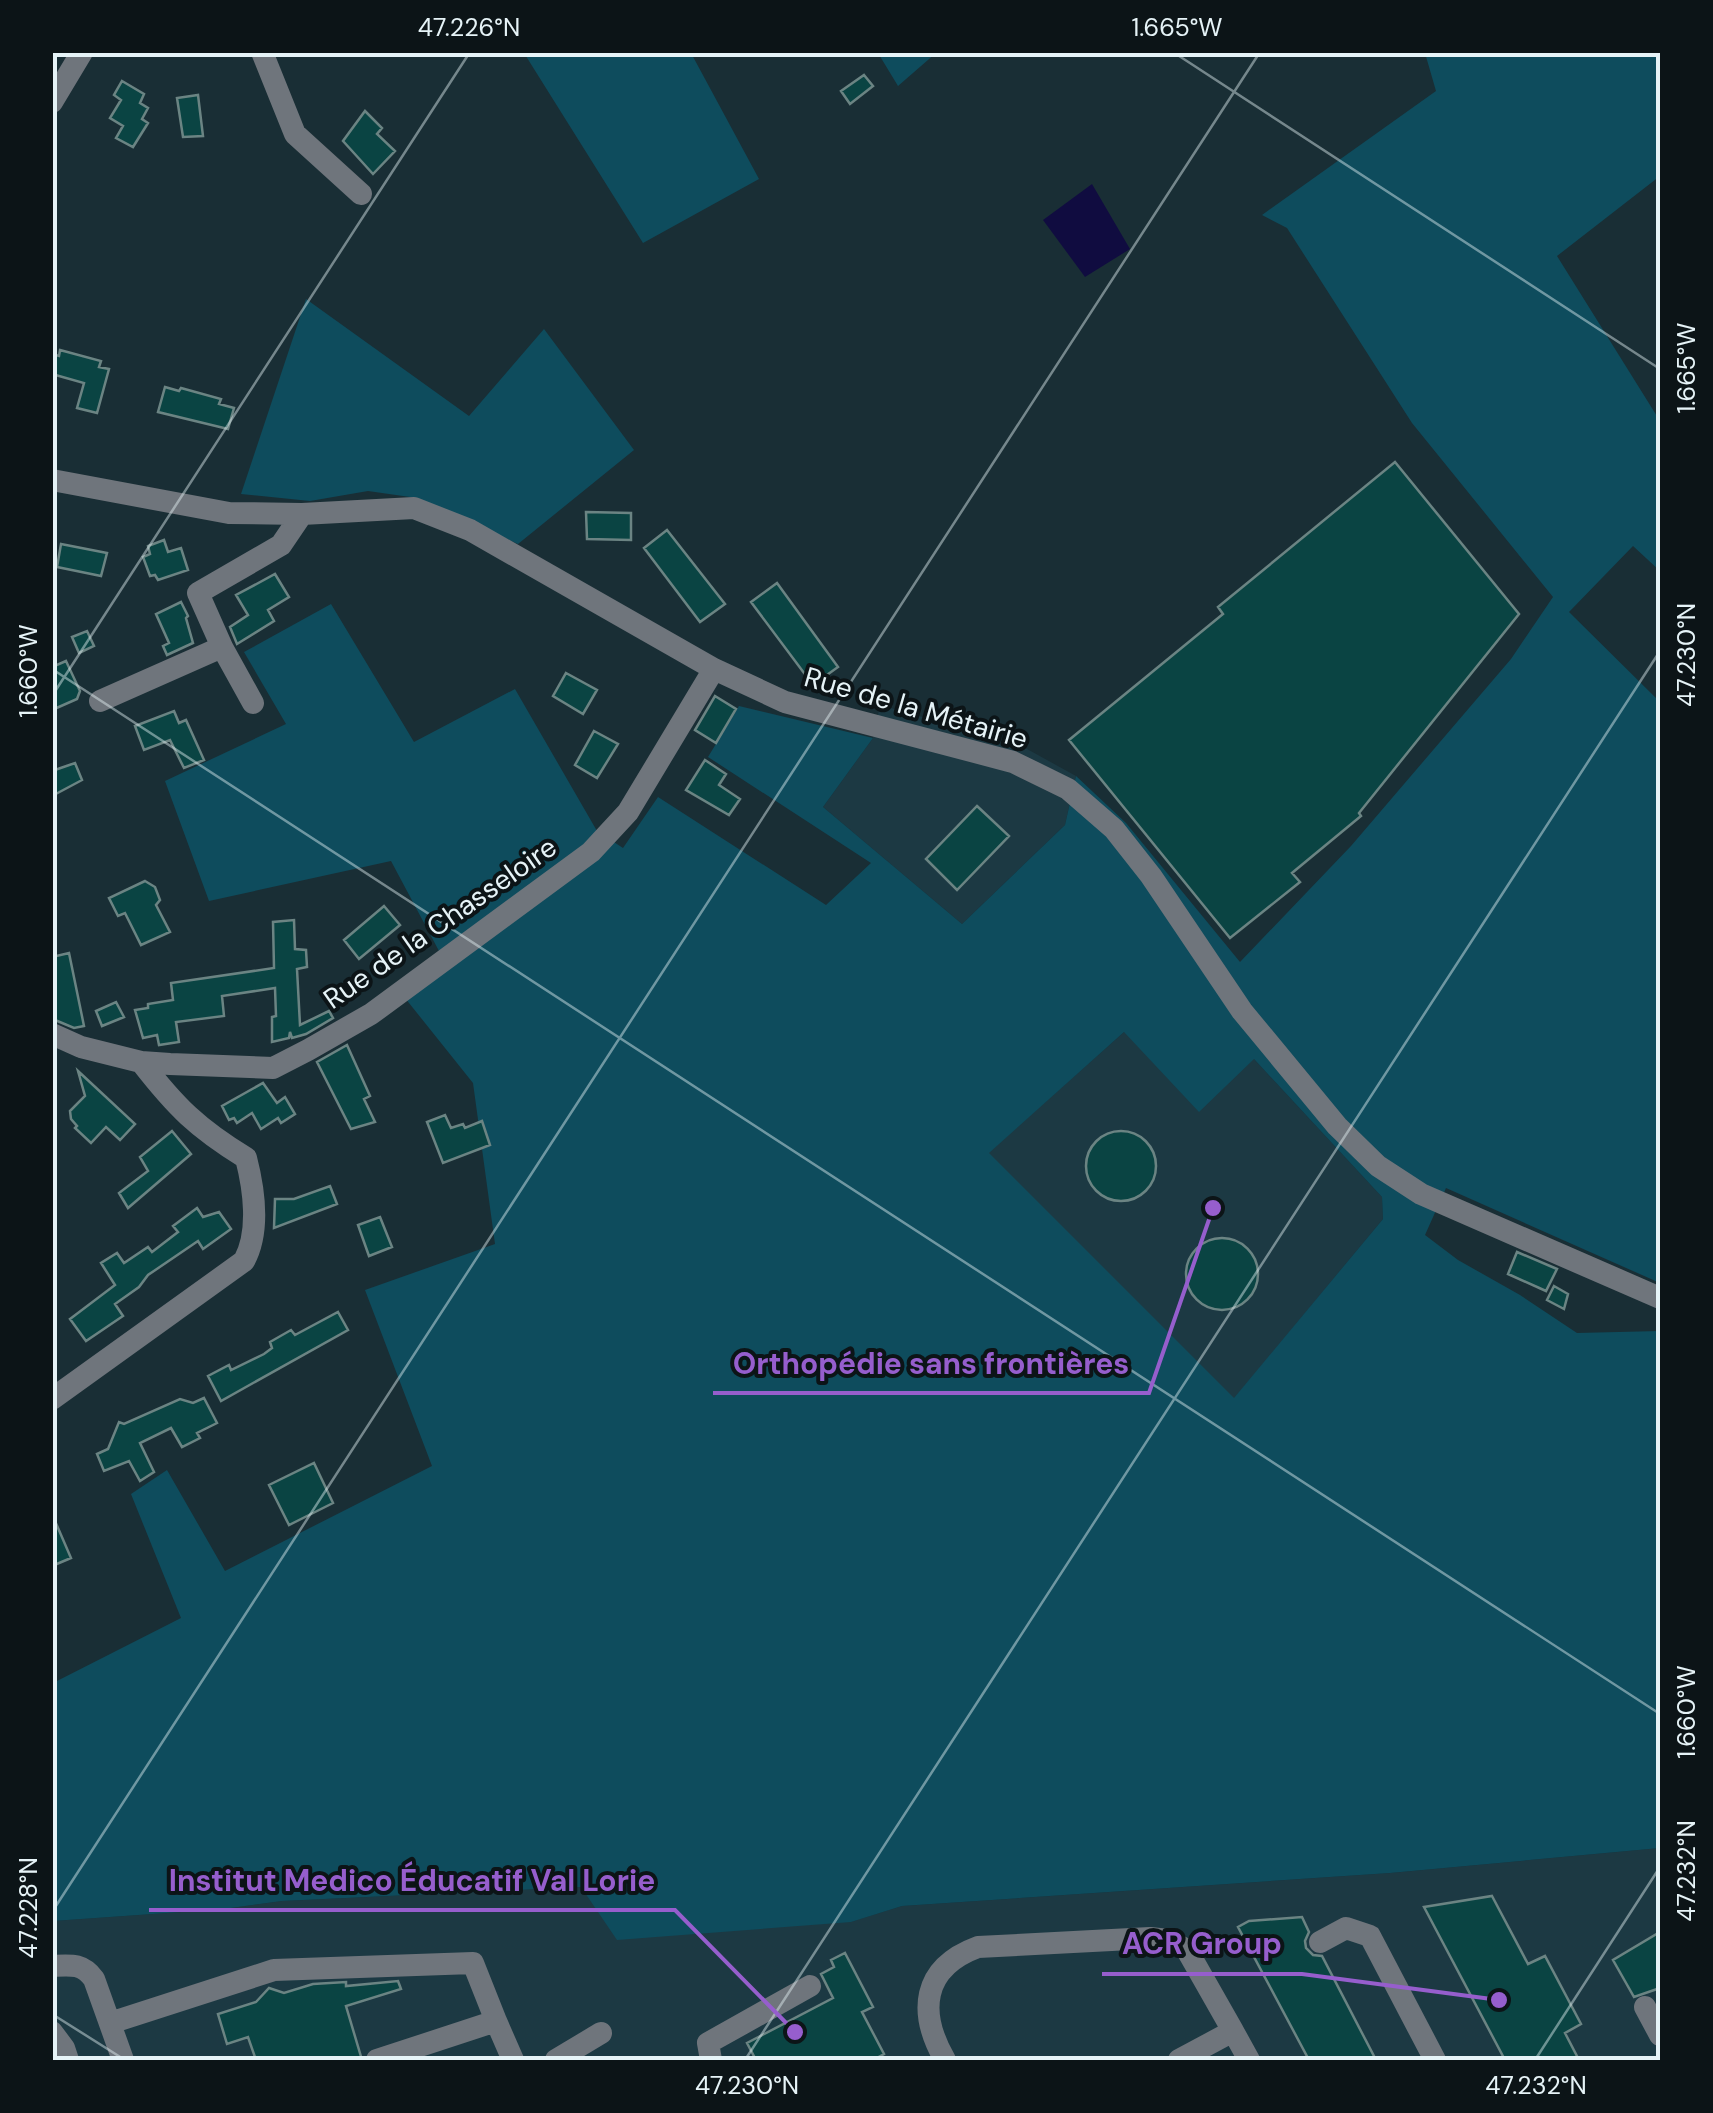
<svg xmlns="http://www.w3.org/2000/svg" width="1713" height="2113" viewBox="0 0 1713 2113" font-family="'DM Sans',sans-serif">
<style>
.built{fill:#1c3943}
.green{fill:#0e4c5d;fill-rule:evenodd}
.water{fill:#100c40}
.building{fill:#0a4443;stroke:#6b8483;stroke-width:2.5}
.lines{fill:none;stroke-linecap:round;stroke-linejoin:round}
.minor{stroke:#6f757c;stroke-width:22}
.ticks{fill:none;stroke:#e6f3f7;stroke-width:2.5;stroke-opacity:0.45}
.labels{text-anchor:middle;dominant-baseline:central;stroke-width:8;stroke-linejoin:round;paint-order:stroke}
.street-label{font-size:28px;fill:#e6f3f7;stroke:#0c1417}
.leader{fill:none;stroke:#965ecd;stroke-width:4}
.callout-dot{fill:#965ecd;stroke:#0c1417;stroke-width:4}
.callout-label{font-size:30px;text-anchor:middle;font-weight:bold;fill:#965ecd;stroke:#0c1417;stroke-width:8;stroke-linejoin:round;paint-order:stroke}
.neatline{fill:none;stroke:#e6f3f7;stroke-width:4}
.ticks-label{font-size:25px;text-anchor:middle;fill:#e6f3f7}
</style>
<rect width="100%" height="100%" fill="#192e35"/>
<!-- built -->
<path class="built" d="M880,705l138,39 58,32 -11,49 -103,99 -139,-117 50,-69z
M1124,1032l130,27 128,138 1,22 -149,180 -246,-246z
M1660,1848v212h-1607v-139l171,-12 58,-8 299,-14 269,35 52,-16 488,-33z"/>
<!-- green -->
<path class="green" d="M524,53h167l68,126 -116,64z
M878,53h58l-38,33z
M1425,53h235v123l-103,80 103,165v150l-27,-25 -64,66 91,90v581l-214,-95 -21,47 33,25 62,35 57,38 83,-2v517l-270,25 -488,33 -51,16 -234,18 -36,-53 -299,14 -58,8 -171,12v-238l128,-65 -50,-124 36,-24 58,101 207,-105 -67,-176 130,-46 -22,-161 -68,-85 42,-32 -56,-105 -182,40 -44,-120 121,-57 -42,-72 87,-48 83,138 101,-53 82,142 26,17 35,-51 168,108 45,-42 -163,-106 31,-51 134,32 -50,69 139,117 103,-99 11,-49 50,47 114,139 111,-116 160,-187 42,-62 -141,-174 -125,-195 -25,-13 174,-124zM1124,1032l75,80 55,-53 128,138 1,22 -149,179 -245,-245z
M306,299l163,117 75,-87 90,121 -116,94 -101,-46 -49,-7 -58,10 -69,-7z"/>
<!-- water -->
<path class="water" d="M1092,184l38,65 -45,28 -42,-57z"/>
<!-- building -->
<path class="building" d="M864,75l9,11 -23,18 -9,-13z
M122,81l22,13 -4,9 8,5 -6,11 6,4 -15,24 -17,-9 7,-12 -13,-8 11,-18 -7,-5z
M198,95l5,41 -20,1 -6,-39z
M365,111l17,17 -5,6 18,17 -22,23 -30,-33z
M60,350l41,11 -2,6 10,2 -12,44 -20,-5 7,-25 -32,-9v-20l7,2z
M165,387l14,4 2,-3 40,11 -2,5 15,4 -6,21 -70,-17z
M1395,462l124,152 -160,199 2,3 -69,57 8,9 -70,56 -161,-198 154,-126 -5,-7z
M586,512l45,1v27l-44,-1z
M667,530l58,74 -25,18 -56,-74z
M164,540l4,12 13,-4 7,22 -30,10 -3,-5 -5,1 -7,-19 7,-3 -2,-8z
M61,544l46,9 -6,23 -44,-9z
M275,574l14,23 -21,13 6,11 -37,23 -7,-17 18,-12 -12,-20z
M777,583l61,84 -25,18 -62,-83z
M181,602l7,14 -2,2 7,25 -26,12 -4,-9 6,-3 -13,-29z
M87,631l7,15 -15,7 -7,-16z
M66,661l14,30 -3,8 -25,11v-43z
M566,673l31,17 -14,24 -30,-18z
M715,696l21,13 -20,34 -21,-13z
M174,711l5,12 7,-3 18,40 -20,8 -14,-28 -26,10 -9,-24z
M594,731l24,13 -21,34 -22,-13z
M705,760l21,14 -7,11 21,14 -11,16 -43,-25z
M75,763l7,17 -30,16v-25z
M977,806l32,30 -52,54 -31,-31z
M145,881l10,6 5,13 -4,5 14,27 -29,13 -16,-32 -7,3 -9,-18z
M384,906l16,19 -41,34 -15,-19z
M294,920l1,29 11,1 1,17 -10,2 3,56 29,-14 4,7 -27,16 -14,4 -2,-6 -1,6 -17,4v-25l4,-1 -1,-28 -53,8 2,20 -48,6 3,20 -20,3 -2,-10 -14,3 -8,-28 13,-2v-4l25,-4 -2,-17 103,-15 -1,-46z
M69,953l15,73 -10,2 -19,-8 -3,-13v-50z
M116,1002l8,15 -22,9 -6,-15z
M347,1045l23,51 -6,3 11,23 -24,7 -34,-67z
M78,1071l57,53 -15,16 -14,-13 -15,16 -16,-15 2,-2 -6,-7 -1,-8 15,-15z
M263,1083l14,20 8,-6 10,17 -14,9 -3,-5 -17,11 -9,-16 -15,10 -3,-5 -5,2 -7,-14z
M445,1115l6,13 12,-4 2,4 17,-7 8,24 -47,18 -16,-41z
M1086 1166a35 35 0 1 1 70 0a35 35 0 1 1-70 0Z
M172,1131l19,23 -63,54 -9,-15 29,-22 -8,-14z
M330,1186l7,18 -63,24 1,-29h19z
M197,1208l6,9 16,-5 12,17 -28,20 -5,-8 -50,34 -9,12 -24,17 8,12 -37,25 -16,-22 45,-34 -14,-22 16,-10 7,10 24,-16 4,5 26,-20 -5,-6z
M380,1217l12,30 -23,9 -11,-31z
M1186 1274a36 36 0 1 1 72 0a36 36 0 1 1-72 0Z
M1517,1252l40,17 -11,22 -38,-17z
M1554,1286l14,8 -4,15 -17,-9z
M338,1312l10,18 -127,71 -13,-25 21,-11 2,5 33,-16 8,-6 -2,-6 21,-12 4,5z
M204,1398l13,25 -20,10 3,5 -18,9 -11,-19 -31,15 14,29 -14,9 -11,-20 -25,10 -7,-17 11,-5 11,-27 5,2 56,-25 13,4z
M314,1463l19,40 -44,22 -20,-40z
M52,1514l19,44 -19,8z
M1492,1896l36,68 17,-8 36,68 -16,9 14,27h-74l-81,-153z
M1302,1917l7,15 -4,9 1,7 7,7 9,1 54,104h-67l-71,-133 11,-6z
M1660,1932v56l-26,9 -21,-37z
M845,1953l28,54 -11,5 22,42 -11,6h-117l-9,-17 86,-45 -12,-24 13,-7 -3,-7z
M398,1981l3,8 -55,17 16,54h-106l-8,-23 -21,7 -9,-30 38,-12 13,-14 15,5 29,-9 33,-2v4z"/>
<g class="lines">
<!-- minor -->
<path class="minor" d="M262,52l33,82 66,60
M52,102l30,-50
M52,480l177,33 73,1 112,-6 56,22 244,139 71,33 228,60 55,27 46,40 37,47 91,135 95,115 41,40 43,28 239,104
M222,647l31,56
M100,701l122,-54 -24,-54 83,-48 21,-31
M52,1034l29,13 60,15 29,2 103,4 35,-18 63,-36 220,-162 37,-40 86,-143
M52,1399l192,-138c16,-29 10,-72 2,-103 -49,-30 -70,-51 -105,-96
M1320,1942l26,-14 24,8 65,124
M52,1966c19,-1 30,-3 42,13l29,81
M1645,2007l15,28
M110,2023l164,-53 199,-7 23,58
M52,2032l12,16 4,12
M377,2060l119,-39 17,39
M556,2060l45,-27
M711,2060l-3,-17 102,-57
M945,2060c-27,-47 -24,-92 33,-113l172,-9 19,2 18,10 46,81
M1179,2060l54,-29 16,29"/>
</g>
<!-- ticks -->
<path class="ticks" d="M1173,52l487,317M52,669l1608,1045M52,696l418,-644M52,1912l1208,-1860M52,2014l73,46M745,2060l915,-1409M1535,2060l125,-193"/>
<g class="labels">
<!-- street labels -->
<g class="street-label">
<text transform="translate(916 708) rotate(16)">Rue de la Métairie</text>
<text transform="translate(440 923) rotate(-35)">Rue de la Chasseloire</text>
</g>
</g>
<!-- callouts -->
<path class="leader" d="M1213 1208L1149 1393H713M795 2032L675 1910H149M1499 2000L1302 1974H1102"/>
<g class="callout-dot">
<circle cx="1213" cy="1208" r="10"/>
<circle cx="795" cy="2032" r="10"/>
<circle cx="1499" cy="2000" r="10"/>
</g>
<g class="callout-label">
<text x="931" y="1374">Orthopédie sans frontières</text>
<text x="412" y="1891">Institut Medico Éducatif Val Lorie</text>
<text x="1202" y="1954">ACR Group</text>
</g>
<!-- border -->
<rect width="1713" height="2113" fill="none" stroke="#0c1417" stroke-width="110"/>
<rect x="55" y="55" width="1603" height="2003" class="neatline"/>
<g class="ticks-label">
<text x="469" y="36">47.226°N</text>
<text x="1177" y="36">1.665°W</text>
<text transform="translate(1686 368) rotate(-90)" y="9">1.665°W</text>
<text transform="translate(1686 655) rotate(-90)" y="9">47.230°N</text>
<text transform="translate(28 671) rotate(-90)" y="9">1.660°W</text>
<text transform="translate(1686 1712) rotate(-90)" y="9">1.660°W</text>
<text transform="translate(1686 1871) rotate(-90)" y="9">47.232°N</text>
<text transform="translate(28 1908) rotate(-90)" y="9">47.228°N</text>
<text x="747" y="2094">47.230°N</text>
<text x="1536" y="2094">47.232°N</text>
</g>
</svg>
